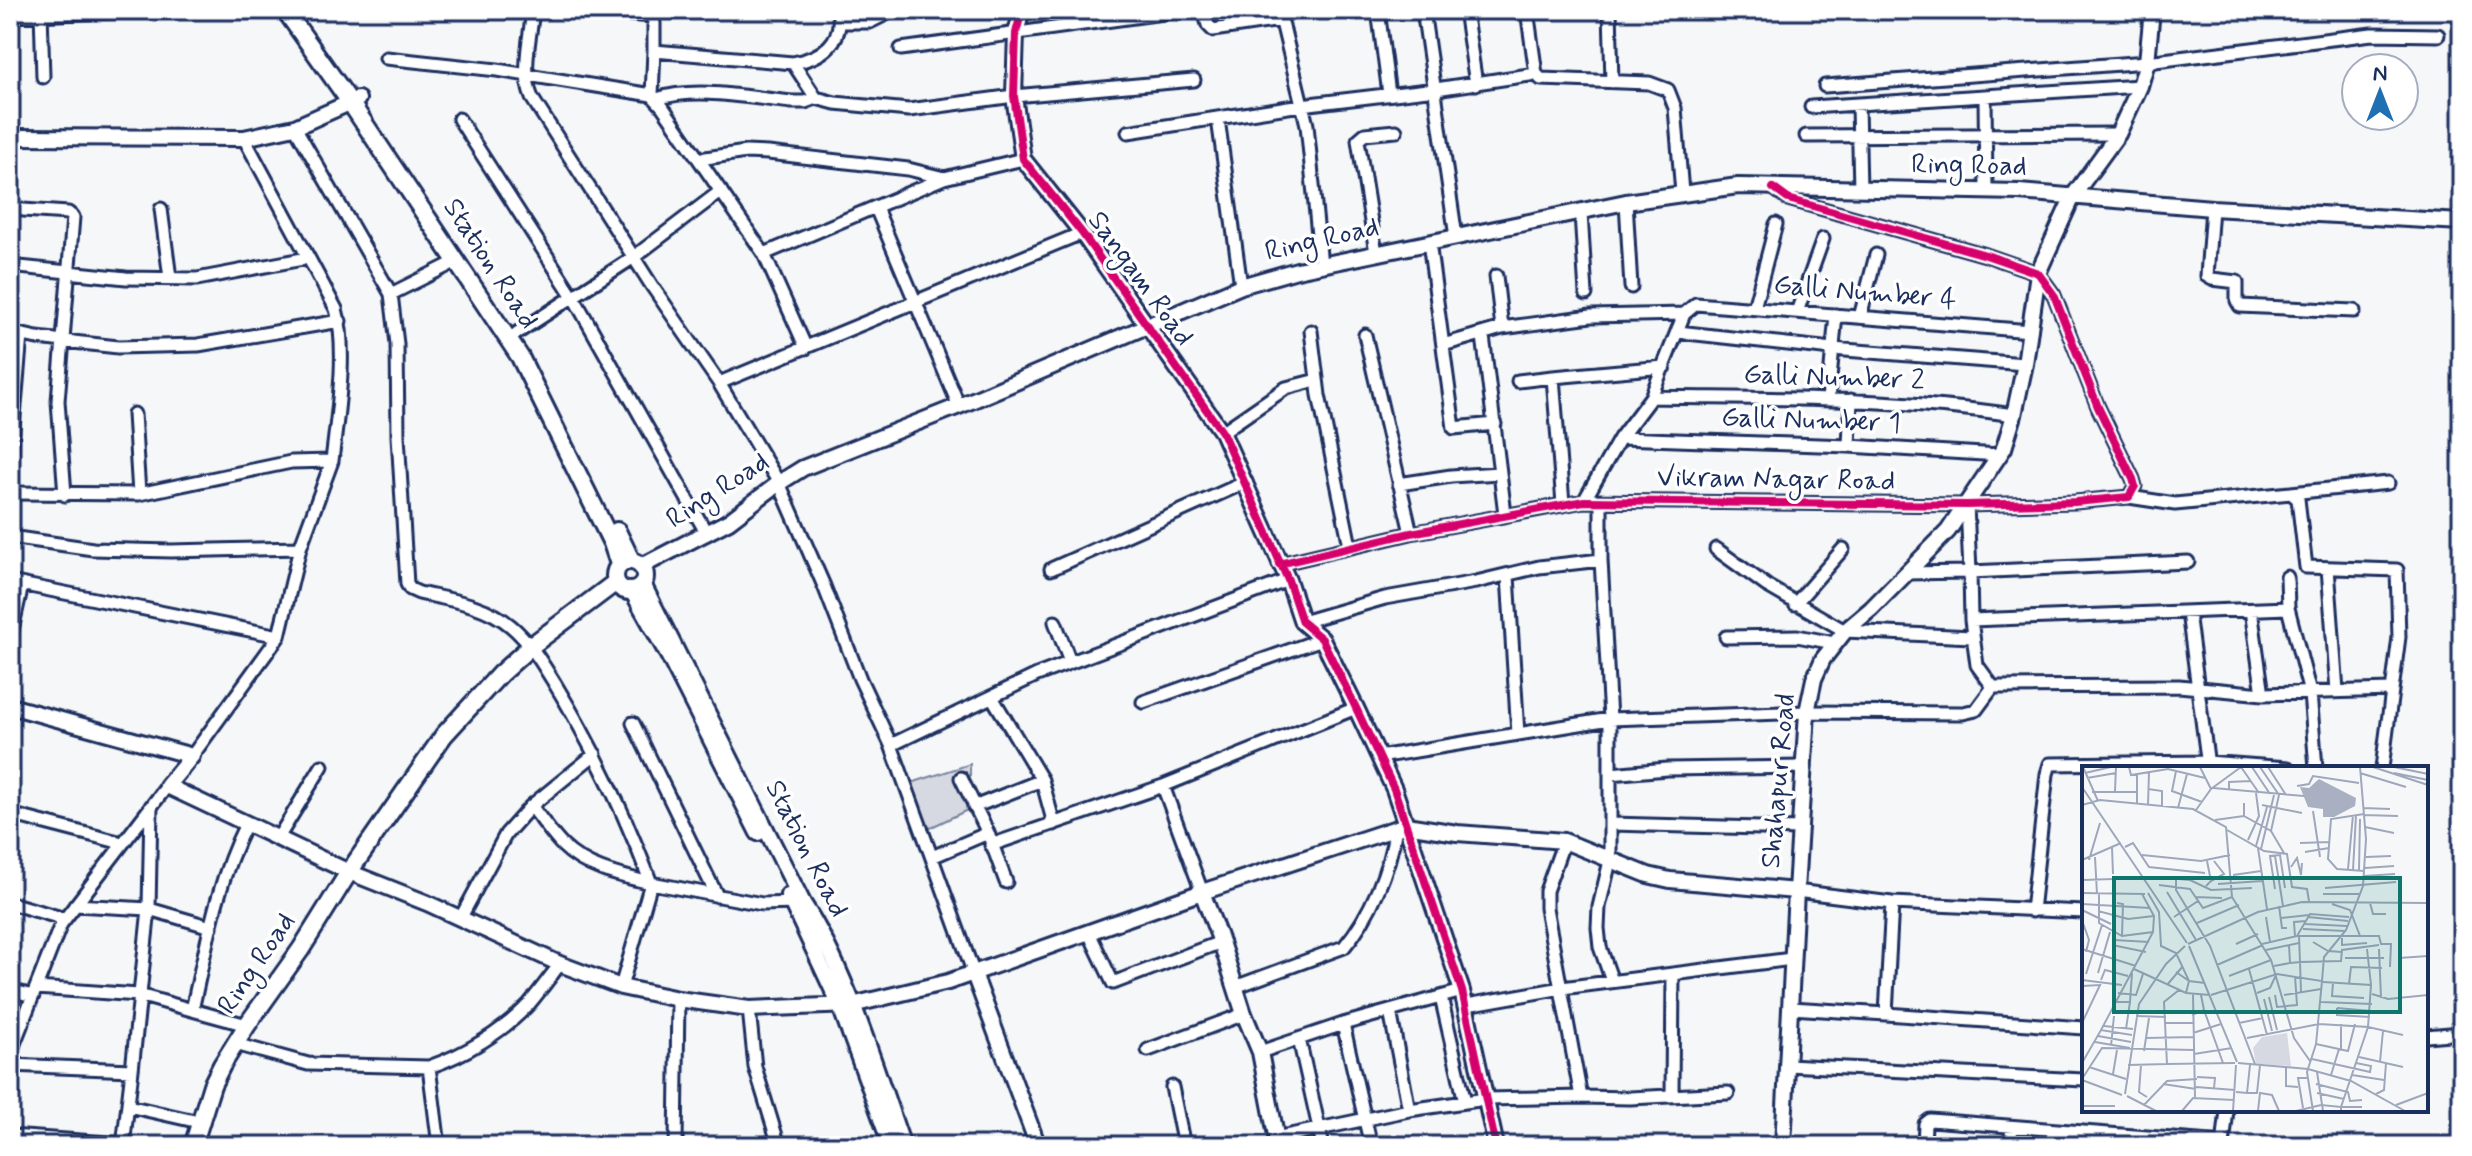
<svg xmlns="http://www.w3.org/2000/svg" width="2472" height="1156" viewBox="0 0 2472 1156" font-family="Mynerve,sans-serif">
<style>
.green{fill:#d6d9e2;stroke:#7884a0;stroke-width:2}
.lines{fill:none;stroke-linecap:round;stroke-linejoin:round}
.street-casing{stroke:#1b2f5e;stroke-width:17}
.secondary-casing{stroke:#1b2f5e;stroke-width:20}
.primary-casing{stroke:#1b2f5e;stroke-width:22}
.street{stroke:#fff;stroke-width:11}
.secondary{stroke:#fff;stroke-width:14}
.primary{stroke:#fff;stroke-width:16}
.cycleway-casing{stroke:#fff;stroke-width:13}
.cycleway{stroke:#d6006c;stroke-width:8}
.labels{text-anchor:middle;dominant-baseline:central;stroke-width:7;stroke-linejoin:round;paint-order:stroke}
.street-label{font-size:28px;fill:#1b2f5e;stroke:#fff}
.inset-road{fill:none;stroke:#9ea7bb;stroke-width:2}
.view{fill:#0f766e;fill-opacity:0.15;stroke:#0f766e;stroke-width:4}
.inset-edge{fill:none;stroke:#1b2f5e;stroke-width:4}
</style>
<rect width="100%" height="100%" fill="#f6f7f9"/>
<filter id="ink" filterUnits="userSpaceOnUse"><feTurbulence type="fractalNoise" baseFrequency=".0125" numOctaves="2"/><feDisplacementMap in="SourceGraphic" scale="16" xChannelSelector="R" yChannelSelector="G"/><feConvolveMatrix kernelMatrix="1 2 1 2 8 2 1 2 1" color-interpolation-filters="sRGB"/></filter>
<g filter="url(#ink)">
<!-- green -->
<path class="green" d="M970,764v28l8,13 -57,27 -16,-47z"/>
<g class="lines">
<!-- street casing -->
<g class="street-casing">
<path id="street" d="M533,10c-3,28 -12,62 -1,88l120,188 67,97 60,100 45,103 36,93 31,66 83,229
M578,10l74,6 2,7v28l139,12 23,35 19,5 74,7 105,-14 180,-16
M1204,10l4,15 5,5 68,-10
M1279,10l28,115 14,140
M1378,10l11,84
M1423,10l33,227
M1465,10l11,74
M1527,10l9,64 5,5 108,4 19,7 7,18 7,85
M1610,10l2,72
M41,11l2,66
M10,16l142,-6
M841,22h29l24,-12
M901,49l284,-39
M386,58l111,12 155,25 10,11 102,148 180,-76 79,-19
M793,63c28,-5 52,-21 45,-53
M1825,86l322,-24 225,-28 66,1
M652,95l2,-44
M1985,97l1,94
M657,99c39,-13 94,-1 135,3h13l11,-4
M1858,106l2,83
M1811,107l329,-21
M459,119l115,179 133,236
M1218,119l23,167
M295,127l96,167 6,50 1,92 9,148 3,5 9,4c31,7 66,11 92,33 19,16 31,37 44,58 39,64 70,130 96,199l111,21 34,-1
M1128,132l173,-27 135,-16 100,-15
M1806,136l312,-2
M699,159l47,-7 22,1 140,16 36,9
M1626,202l5,85
M876,208l83,198
M2212,208l-5,68 5,3 25,3v19l3,5 114,5
M161,209l9,69
M23,210l45,3 5,4 -15,184 7,94
M1581,213l5,81
M1429,242l25,186 41,-4
M1376,253l-18,-113 7,-6 31,-3
M764,254l42,94
M10,266l116,12 71,1 111,-21
M1496,276l6,52
M391,294l66,-33
M1754,308l22,-84
M1797,312l26,-73
M1860,317l16,-62
M1311,331l8,64 31,151
M10,332l27,6 81,9 80,-2 142,-24
M1678,332l154,17 193,15
M517,333l117,-76 87,-66
M1365,335l46,198
M1483,336l17,137
M1443,345l59,-17 89,-12 93,-2
M1518,381l35,-4
M719,383l363,-150
M1651,397c121,2 243,0 363,18
M1828,400l8,-85
M134,414l5,80
M1222,432l64,-44 31,-8
M1620,438l229,8 151,9
M1849,446l2,-46
M10,464l11,-129
M1399,484l52,-8 49,-3 5,41
M10,493l129,1 152,-32 41,-1c5,-44 16,-111 4,-152l-92,-171
M2291,493l97,-10
M2129,497l46,7 116,-11 7,6 8,68 91,3 2,67 -17,131
M1584,501l36,-63 31,-41 33,-83 12,-10 335,27
M1563,504l-10,-127 111,-10
M1967,505l3,67 218,-10
M10,537l83,12 78,2 129,-3
M1716,549l51,37 78,45 127,6
M1279,564l132,-31 173,-32 383,4 108,-3 54,-5 6,-11 -2,-7 -35,-72 -44,-112 -16,-22 -52,-18 -198,-56 -15,-11
M2328,568l9,123
M1051,569l195,-87
M1906,573l64,-1 1,48
M10,582l269,54
M1795,604l48,-55
M2288,608l22,85 6,75
M2251,610l12,84
M2188,612l20,154
M1055,622l15,40
M1302,622l83,-24 91,-16 63,-15 62,-7
M1726,637l71,-1 37,7
M10,639l12,-54
M1993,687l186,-1 84,8 128,-4
M992,697l50,83 12,44
M1143,702l179,-63
M633,723l84,173
M1518,734l92,-15 -9,-159v-59
M891,745l146,-70 251,-95
M192,756l87,-120 21,-88 32,-87
M1379,757l139,-23 -10,-158
M1610,774l57,-5 138,-2
M961,778l27,55 18,49
M1163,786l39,106
M531,806c11,13 20,28 32,40 23,23 58,30 88,37l-30,104
M974,807l68,-27
M10,814l112,29
M1611,824l190,5
M278,838l44,-72
M991,845l172,-59 193,-78
M932,857l56,-24
M1796,891l96,12 192,9
M10,903l55,16
M1892,903l-6,111 198,14
M75,905l74,4 62,18
M2032,911l15,-137 3,-10 157,-2 81,6
M460,919l46,-85 25,-28 64,-52
M1089,933l24,50 108,-41
M1612,981l-12,-34 -2,-19 1,-21 11,-46v-142l197,-7 156,1 13,-3 17,-23 -16,-22 -6,-45 317,-12 -1,-31
M1235,987l109,-40c27,-32 45,-77 52,-119
M36,988l103,7 53,15c14,-62 25,-129 54,-186
M10,990l23,6
M1441,997l24,105
M1467,1005l95,-17 230,-29
M1791,1008l95,6
M749,1009l6,58 22,72 -17,7
M192,1010l55,15
M1390,1011l19,99 77,-11 95,-2 -35,-189v-17l18,-50
M1343,1024l28,122
M2426,1036l36,-3
M1299,1039l24,107
M235,1044l73,20 121,3
M1148,1050l96,-36
M1260,1052l83,-28 119,-33
M10,1054l51,-130 106,-138
M10,1065l122,5 17,-161 2,-103
M1787,1065l297,15
M1172,1087l12,59
M1672,1096l1,-122
M1581,1097l49,1 98,-5
M128,1106l71,16
M10,1136l113,8
M1276,1138l133,-28
M123,1146l9,-76
M439,1146l-10,-79c35,-12 74,-35 100,-63 11,-13 21,-27 31,-40
M676,1146l2,-147
M1924,1146l1,-22 5,-4 294,23
M2010,1146l2,-19
M2223,1146l4,-36"/>
</g>
<!-- secondary casing -->
<g class="secondary-casing">
<path id="secondary" d="M1022,10l-6,23 -2,63 9,63 59,74 140,199 66,148 14,42 20,17 34,69 38,81 68,202 34,155
M10,137l234,1 51,-11 63,-28
M642,566l87,-45 50,-38 24,-15 156,-62 282,-120 56,-16 329,-68 112,-16 281,6 193,16 250,14
M643,584l160,319c45,69 72,165 100,243
M632,591l37,66 89,176
M10,706l182,50 -25,30 182,86 78,31 133,61 61,23 57,12 71,10 103,-4 96,-23 254,-90 204,-67 51,8 107,8 84,34 22,5 126,11 -13,255
M1796,891l11,-179 7,-33 9,-20 22,-28 26,-22 77,-78 56,-83 10,-33 11,-51 13,-91 35,-77 45,-62 22,-48 7,-24 5,-52
M1202,892l19,50 23,72 16,38 18,94
M788,895l52,111 51,140
M974,974l64,172"/>
</g>
<!-- primary casing -->
<g class="primary-casing">
<path id="primary" d="M285,10l65,92 170,255 92,186 7,21
M617,531l14,29
M615 576a15 15 0 1 1 30 0a15 15 0 1 1-30 0Z
M193,1146l19,-61 10,-20 25,-40 54,-76 48,-77 95,-137 56,-61 31,-28 85,-64"/>
</g>
<!-- street -->
<use href="#street" class="street"/>
<!-- secondary -->
<use href="#secondary" class="secondary"/>
<!-- primary -->
<use href="#primary" class="primary"/>
<!-- cycleway casing -->
<g class="cycleway-casing">
<path id="cycleway" d="M1022,10l-6,23 -2,63 9,63 59,74 140,199 66,148 14,42 20,17 34,69 38,81 68,202 34,155
M1279,564l132,-31 173,-32 383,4 108,-3 54,-5 6,-11 -2,-7 -35,-72 -44,-112 -16,-22 -52,-18 -198,-56 -15,-11"/>
</g>
<!-- cycleway -->
<use href="#cycleway" class="cycleway"/>
</g>
</g>
<g class="labels">
<!-- street labels -->
<g class="street-label">
<text transform="translate(1969 166) rotate(1)">Ring Road</text>
<text transform="translate(1322 240) rotate(-13)">Ring Road</text>
<text transform="translate(490 264) rotate(57)">Station Road</text>
<text transform="translate(1140 279) rotate(54)">Sangam Road</text>
<text transform="translate(1865 293) rotate(5)">Galli Number 4</text>
<text transform="translate(1834 378) rotate(2)">Galli Number 2</text>
<text transform="translate(1811 421) rotate(2)">Galli Number 1</text>
<text transform="translate(1776 480) rotate(1)">Vikram Nagar Road</text>
<text transform="translate(718 491) rotate(-33)">Ring Road</text>
<text transform="translate(1779 781) rotate(-85)">Shahapur Road</text>
<text transform="translate(806 849) rotate(63)">Station Road</text>
<text transform="translate(257 964) rotate(-56)">Ring Road</text>
</g>
</g>
<!-- overview -->
<g transform="translate(2082 766)">
<rect width="346" height="346" fill="#f6f7f9"/>
<path d="M205,267l4,33 -35,-2 -3,-16 9,-11z" fill="#d6d9e2"/>
<path d="M237,13l37,19 -1,8 -21,11h-11v-8l-15,-2 -8,-20 9,1z" fill="#a9b0c1"/>
<path class="inset-road" d="M1,1l15,34M47,1l2,8 37,-6 37,9M118,1l11,22M159,1l18,26M170,1l18,27M178,1l19,28 -8,36M186,1l18,28M291,1l55,18M312,1l34,7M94,5l-4,20 30,11M3,7l26,-6M278,7l46,14M312,7l34,7M55,8v30M5,12l29,-5M215,20l12,-2 4,-8 46,7M0,21l105,156M131,22l91,8M66,23l14,2v15M147,24v-8l22,-1M33,25l1,-24M10,26h45M162,37v13l27,15 13,22M0,39l18,-5 93,9 33,18 6,70 39,63 23,78 16,23M66,39l1,-33M180,39l40,8M96,42l9,-34M281,42l27,1M114,44l15,-21 30,-22M231,45l7,46M282,48l-33,5 -3,40 9,10 27,2M282,49l34,1M133,54l29,-4M283,61l29,6M145,64l37,21 23,3 5,33 15,2 2,12M166,74l11,-24 -3,-23M218,77l30,-1M174,80l11,-39M30,81l1,27M43,81l8,-4 16,24 56,6M176,82l9,61M179,83l13,-54M223,86l24,-4M60,89l59,6 29,-6M193,90l8,50M13,91l2,37M284,91l25,-1M0,94l39,-17M7,94l11,-37M209,101l6,-9 4,17 1,-12M283,102l29,-2M266,103l5,-54M271,104l3,-55M277,104l1,-51M151,109l28,-4M282,110l31,-2M74,111l34,3 21,10 41,-2M94,113v11l34,56 45,118M0,114l63,-2M129,115l13,-7 -10,-13M136,118l44,-3M77,119l31,4 13,19 29,-11M124,120l5,-5 -4,-20M243,122l71,-6M193,123l-5,-33 10,-1 5,33M85,126l29,48M0,127l63,1M66,127l11,19 2,34 15,7 13,28 16,2M17,128v29l23,13 31,-4 1,-16 -12,-22M241,128h36M113,131l27,1M35,137l6,1 -1,32M288,137l3,11h13M0,138l68,4M197,140l3,22h5M0,144l29,14M16,145l30,8 26,-3M92,151l24,-16M184,151l4,25M226,151l40,4M199,152l28,-3M1,157l6,17 -3,12M115,157l42,-18M223,158l42,2M221,163l42,2M215,170l13,-22 39,3M278,170h19l2,8h10l-1,23M213,171l-1,-15 12,-1M260,172v7l25,-2M32,174l35,2M231,176l15,9 14,1M106,178l70,-32 44,-10 126,1M154,178l22,-10M180,178l35,-8h63l-10,-26 -18,-6M30,179l34,7M107,180l48,116M0,183l54,17M285,183l4,36M297,183l2,49M184,184l33,-7M263,192h39M317,192l29,-2M208,197l10,-1 -1,-26M135,199l46,-20M192,200l16,-3 -1,-18M52,203l52,24 24,2M167,203l18,66M94,206l13,9 -3,12M16,207l12,-41M4,208l16,-49M147,210l42,-16M0,214l40,5M19,214l4,-10 23,6M240,215l2,-24 22,-27 17,-44 3,-47 -6,-72M241,216l48,3 -3,42 35,8M251,217l-1,13 32,2M267,218l2,-17 31,1M85,219l16,-19M0,220l18,-1 -18,38M97,224l-15,12 3,62 68,-1M219,226l-1,-30 41,-1 1,-11 37,-5M36,227l18,2 7,-21M175,227l13,-5 6,-13M111,228l2,103M290,228l16,5 40,-4M129,229l66,-21 45,7 -6,63 -9,28 6,39M193,229l2,12 20,-2 -2,-29M202,229l37,-6M187,231l8,33M182,233l8,32M33,236h15l2,-29M239,236l51,2M255,242v7l33,2M255,242l34,3M122,244l19,53M110,249l12,-5 -3,-15M54,250l30,1M84,257h27M157,257l24,-5M259,258v26M22,260l29,3M44,263l4,-27M19,264l52,-98M111,267l28,-9M16,270l33,6M64,272l47,-1M165,272l72,-14 49,3 -27,80 -20,-2 -25,6M13,276l35,6M234,278l32,7 7,-27M29,280l3,-30M62,285l5,-33M112,288l38,-6M277,291l44,10M230,293l58,13 1,-6 -15,-3M298,296l3,-31M0,297l19,-33 31,5M156,297l70,6 43,12 54,30M46,299l39,-1M59,299l-2,27 8,5M7,301l37,12M204,302v18l12,1M235,306l6,39M31,308l4,-24M249,309l8,-26M270,309l32,5M115,311l18,1 -1,10M0,313l20,-31 92,2M0,314l40,15M81,318l33,5M234,318l32,8 2,9 12,-1M114,321l39,3M154,326l11,1 3,-28M165,327h10l3,-28M235,327l27,6M43,328l14,-90 27,-40 19,-18M294,328l8,-4 2,-27M45,330l29,15M62,339l23,-24 30,-2M314,339l32,-12M0,340h33M221,342l-5,-30h9M100,345l11,-13 41,2M151,345l3,-46M176,345l2,-18 12,2 7,16M259,345v-4h21"/>
<path class="view" d="M32,112h286v134h-286z"/>
<rect width="346" height="346" class="inset-edge"/>
</g>
<!-- margin -->
<rect width="2472" height="1156" fill="none" stroke="#fff" stroke-width="40"/>
<rect x="20" y="20" width="2432" height="1116" fill="none" stroke="#1b2f5e" stroke-width="3" filter="url(#ink)"/>
<!-- north arrow -->
<g transform="translate(2380 92)"><circle r="38" fill="#ffffff" stroke="#a4acbf" stroke-width="2"/>
<path d="M0-6L14 30L0 20L-14 30Z" fill="#1f6fb2"/>
<text y="-12" font-size="22" font-weight="bold" text-anchor="middle" fill="#1b2f5e">N</text>
</g>
</svg>
